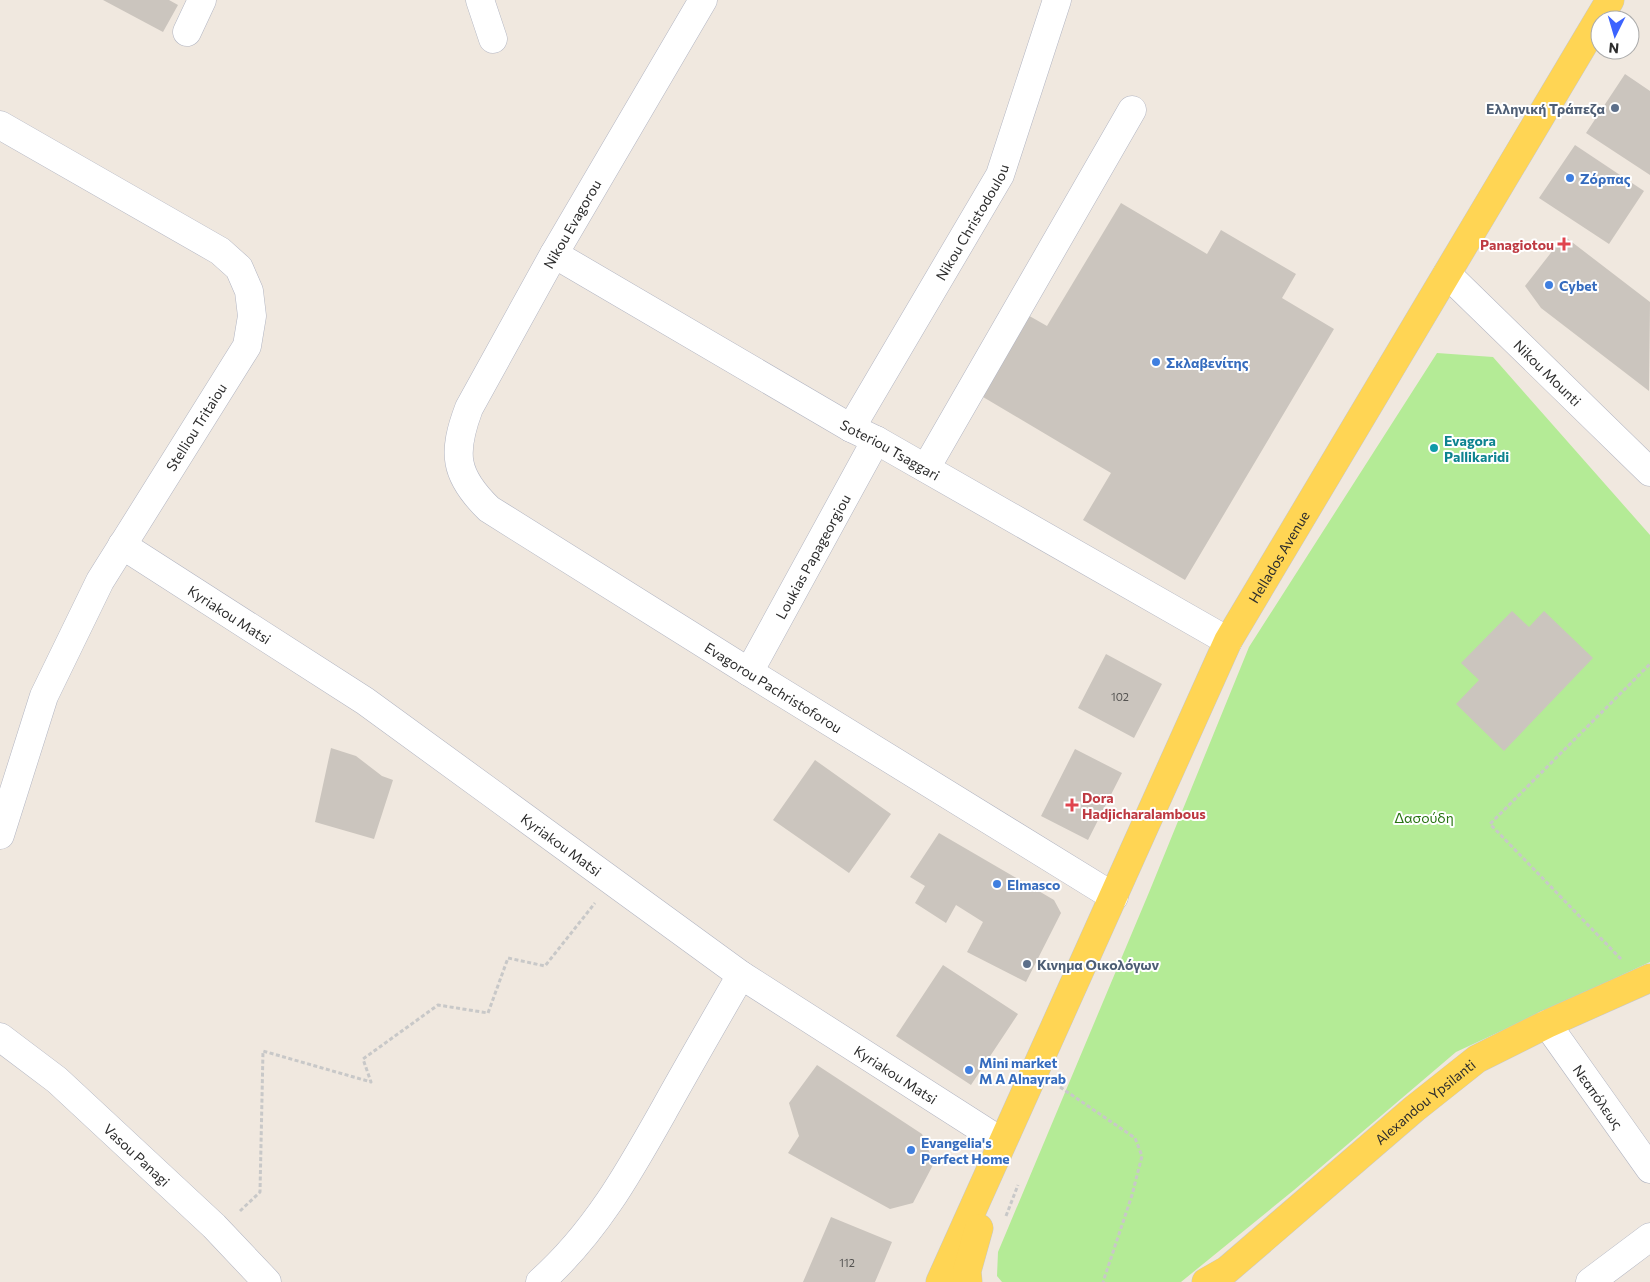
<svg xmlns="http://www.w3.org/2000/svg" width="1650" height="1282" viewBox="0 0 1650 1282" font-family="Commissioner,sans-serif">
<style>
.green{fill:#b4eb96}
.building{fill:#cbc5be}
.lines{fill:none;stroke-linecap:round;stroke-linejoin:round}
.minor-casing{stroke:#b2b5c2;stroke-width:29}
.major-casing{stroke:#c8c8c8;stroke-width:29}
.path{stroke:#c8c8c8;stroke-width:3;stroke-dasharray:4 2.5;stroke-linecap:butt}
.minor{stroke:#fff;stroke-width:28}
.major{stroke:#ffd554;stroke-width:28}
.service-dot{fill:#5c6f8a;stroke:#fff;stroke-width:2}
.shop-dot{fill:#3f7fe0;stroke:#fff;stroke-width:2}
.health-dot{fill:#e0444e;stroke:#fff;stroke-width:2}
.culture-dot{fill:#0f9aa8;stroke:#fff;stroke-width:2}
.labels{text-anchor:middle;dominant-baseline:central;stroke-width:4;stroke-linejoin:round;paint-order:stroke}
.number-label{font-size:11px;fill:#545351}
.service-label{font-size:14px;font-weight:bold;fill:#4e5e75;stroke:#fff;text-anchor:end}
.shop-label{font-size:14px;font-weight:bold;fill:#366cbe;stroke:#fff;text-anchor:start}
.street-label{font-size:14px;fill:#2d2d2d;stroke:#fff}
.health-label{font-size:14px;font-weight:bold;fill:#be3a42;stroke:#fff;text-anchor:end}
.culture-label{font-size:14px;font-weight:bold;fill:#0d838f;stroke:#fff;text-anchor:start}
.park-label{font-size:14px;fill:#297413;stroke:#fff}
</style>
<rect width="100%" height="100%" fill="#f0e8df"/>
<!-- green -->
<path class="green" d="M1437,353l56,4 157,178v427l-194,90 -162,138 -113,92h-179l-5,-6 1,-24 152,-362 99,-243z"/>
<!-- building -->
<path class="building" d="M103,0h66l9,5 -15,27z
M1625,74l25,17v84l-64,-42z
M1575,145l69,46 -35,53 -70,-46z
M1121,203l86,51 14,-24 75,44 -14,24 52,31 -149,251 -102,-60 28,-47 -133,-79 48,-80 21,12z
M1564,236l86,66 -1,89 -108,-83 -16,-22z
M1512,611l17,16 15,-16 49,47 -89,93 -48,-47 23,-24 -18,-17z
M1106,654l56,30 -28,54 -56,-30z
M331,748l25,8 26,20 11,4 -19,59 -59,-17z
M1075,749l47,24 -34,67 -47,-24z
M815,760l76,54 -42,59 -76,-53z
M939,833l115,67 7,13 -35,69 -59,-30 16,-30 -27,-17 -10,18 -31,-20 10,-17 -15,-9z
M943,965l75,49 -47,71 -75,-49z
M817,1065l105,69 12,29 -21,40 -23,6 -102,-56 11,-17 -10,-33z
M831,1217l61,25 -17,40h-72z"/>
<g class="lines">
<!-- minor casing -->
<g class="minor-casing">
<g id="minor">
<path d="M480,0l13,39"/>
<path id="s1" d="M703,0l-149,254 -85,154c-17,45 -15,67 20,101l260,163 365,225"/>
<path d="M187,32l15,-32"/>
<path d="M0,125l220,126 19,17 10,23 3,25 -5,30 -147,235 -56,115 -44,139"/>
<path id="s2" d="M554,254l297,174 25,12 352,201"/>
<path id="s3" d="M1447,274l203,198"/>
<path id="s4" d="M851,428l149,-253 57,-175"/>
<path d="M926,468l206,-358"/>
<path id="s5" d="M122,545l243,156 376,274 261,167"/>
<path id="s6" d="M749,672l127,-232"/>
<path id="s7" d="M1547,1024l103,145"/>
<path id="s8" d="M0,1037l57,43 157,146 53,56"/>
<path d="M540,1282c55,-49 88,-108 124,-172 25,-45 51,-90 77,-135"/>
<path d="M1590,1282l60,-45"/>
</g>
</g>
<!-- major casing -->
<g class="major-casing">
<g id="major">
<path id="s9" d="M940,1282l288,-641 382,-641"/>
<path d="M968,1282l-1,-11 12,-43"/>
<path id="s10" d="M1206,1282l21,-12 187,-161 63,-50 70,-35 103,-46"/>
</g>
</g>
<!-- path -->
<path class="path" d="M1621,959l-131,-135 160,-160
M1060,1087l75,51 7,18 -10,39 -29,87
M240,1211l20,-19 3,-141 108,31 -8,-23 75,-54 50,8 20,-55 37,8 50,-63
M1006,1216l12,-31"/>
<!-- minor -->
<use href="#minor" class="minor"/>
<!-- major -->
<use href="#major" class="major"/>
</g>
<!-- markers -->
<g class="service-dot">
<circle cx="1615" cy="108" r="5"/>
<circle cx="1027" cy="964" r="5"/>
</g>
<g class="shop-dot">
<circle cx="1570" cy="178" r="5"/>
<circle cx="1549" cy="285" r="5"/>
<circle cx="1156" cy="362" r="5"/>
<circle cx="997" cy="884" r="5"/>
<circle cx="969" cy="1070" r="5"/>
<circle cx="911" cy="1150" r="5"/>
</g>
<g class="health-dot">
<path d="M1561.5 236.5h5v5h5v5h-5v5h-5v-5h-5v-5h5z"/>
<path d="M1069.5 797.5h5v5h5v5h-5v5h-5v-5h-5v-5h5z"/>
</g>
<circle class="culture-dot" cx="1434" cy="448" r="5"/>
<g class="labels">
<!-- number labels -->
<g class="number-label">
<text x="1120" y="696">102</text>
<text x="847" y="1262">112</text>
</g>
<!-- service labels -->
<g class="service-label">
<text x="1605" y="108">Ελληνική Τράπεζα</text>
<text x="1037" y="964" text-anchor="start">Κινημα Οικολόγων</text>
</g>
<!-- shop labels -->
<g class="shop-label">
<text x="1580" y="178">Ζόρπας</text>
<text x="1559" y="285">Cybet</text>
<text x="1166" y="362">Σκλαβενίτης</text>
<text x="1007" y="884">Elmasco</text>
<text x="979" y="1062">Mini market<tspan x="979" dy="16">M A Alnayrab</tspan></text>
<text x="921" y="1142">Evangelia's<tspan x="921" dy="16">Perfect Home</tspan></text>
</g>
<!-- street labels -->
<g class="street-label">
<text stroke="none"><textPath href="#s4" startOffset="239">Nikou Christodoulou</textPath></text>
<text transform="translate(572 224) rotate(-60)">Nikou Evagorou</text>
<text stroke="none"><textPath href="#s3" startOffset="141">Nikou Mounti</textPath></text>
<text transform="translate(196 427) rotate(-58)">Stelliou Tritaiou</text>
<text stroke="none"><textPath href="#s2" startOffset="389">Soteriou Tsaggari</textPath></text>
<text stroke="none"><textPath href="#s6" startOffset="132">Loukias Papageorgiou</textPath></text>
<text stroke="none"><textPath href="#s9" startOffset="801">Hellados Avenue</textPath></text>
<text stroke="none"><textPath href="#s5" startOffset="128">Kyriakou Matsi</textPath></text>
<text stroke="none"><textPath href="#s1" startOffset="918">Evagorou Pachristoforou</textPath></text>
<text stroke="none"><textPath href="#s5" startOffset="532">Kyriakou Matsi</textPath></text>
<text stroke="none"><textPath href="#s5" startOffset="938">Kyriakou Matsi</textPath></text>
<text stroke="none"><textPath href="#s7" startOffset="89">Νεαπόλεως</textPath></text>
<text stroke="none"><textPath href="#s10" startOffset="284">Alexandou Ypsilanti</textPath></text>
<text stroke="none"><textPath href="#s8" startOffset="181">Vasou Panagi</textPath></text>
</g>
<!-- health labels -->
<g class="health-label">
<text x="1554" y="244">Panagiotou</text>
<text x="1082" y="797" text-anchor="start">Dora<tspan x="1082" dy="16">Hadjicharalambous</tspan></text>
</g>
<!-- culture labels -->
<g class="culture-label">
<text x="1444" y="440">Evagora<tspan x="1444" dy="16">Pallikaridi</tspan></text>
</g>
<!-- park labels -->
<g class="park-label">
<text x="1424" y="817">Δασούδη</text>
</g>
</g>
<!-- north arrow -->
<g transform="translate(1615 35) rotate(185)"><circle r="24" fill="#ffffff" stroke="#ababab"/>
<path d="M0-4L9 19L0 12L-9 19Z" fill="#3c63ff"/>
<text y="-8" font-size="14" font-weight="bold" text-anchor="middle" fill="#2d2d2d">N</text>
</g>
</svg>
